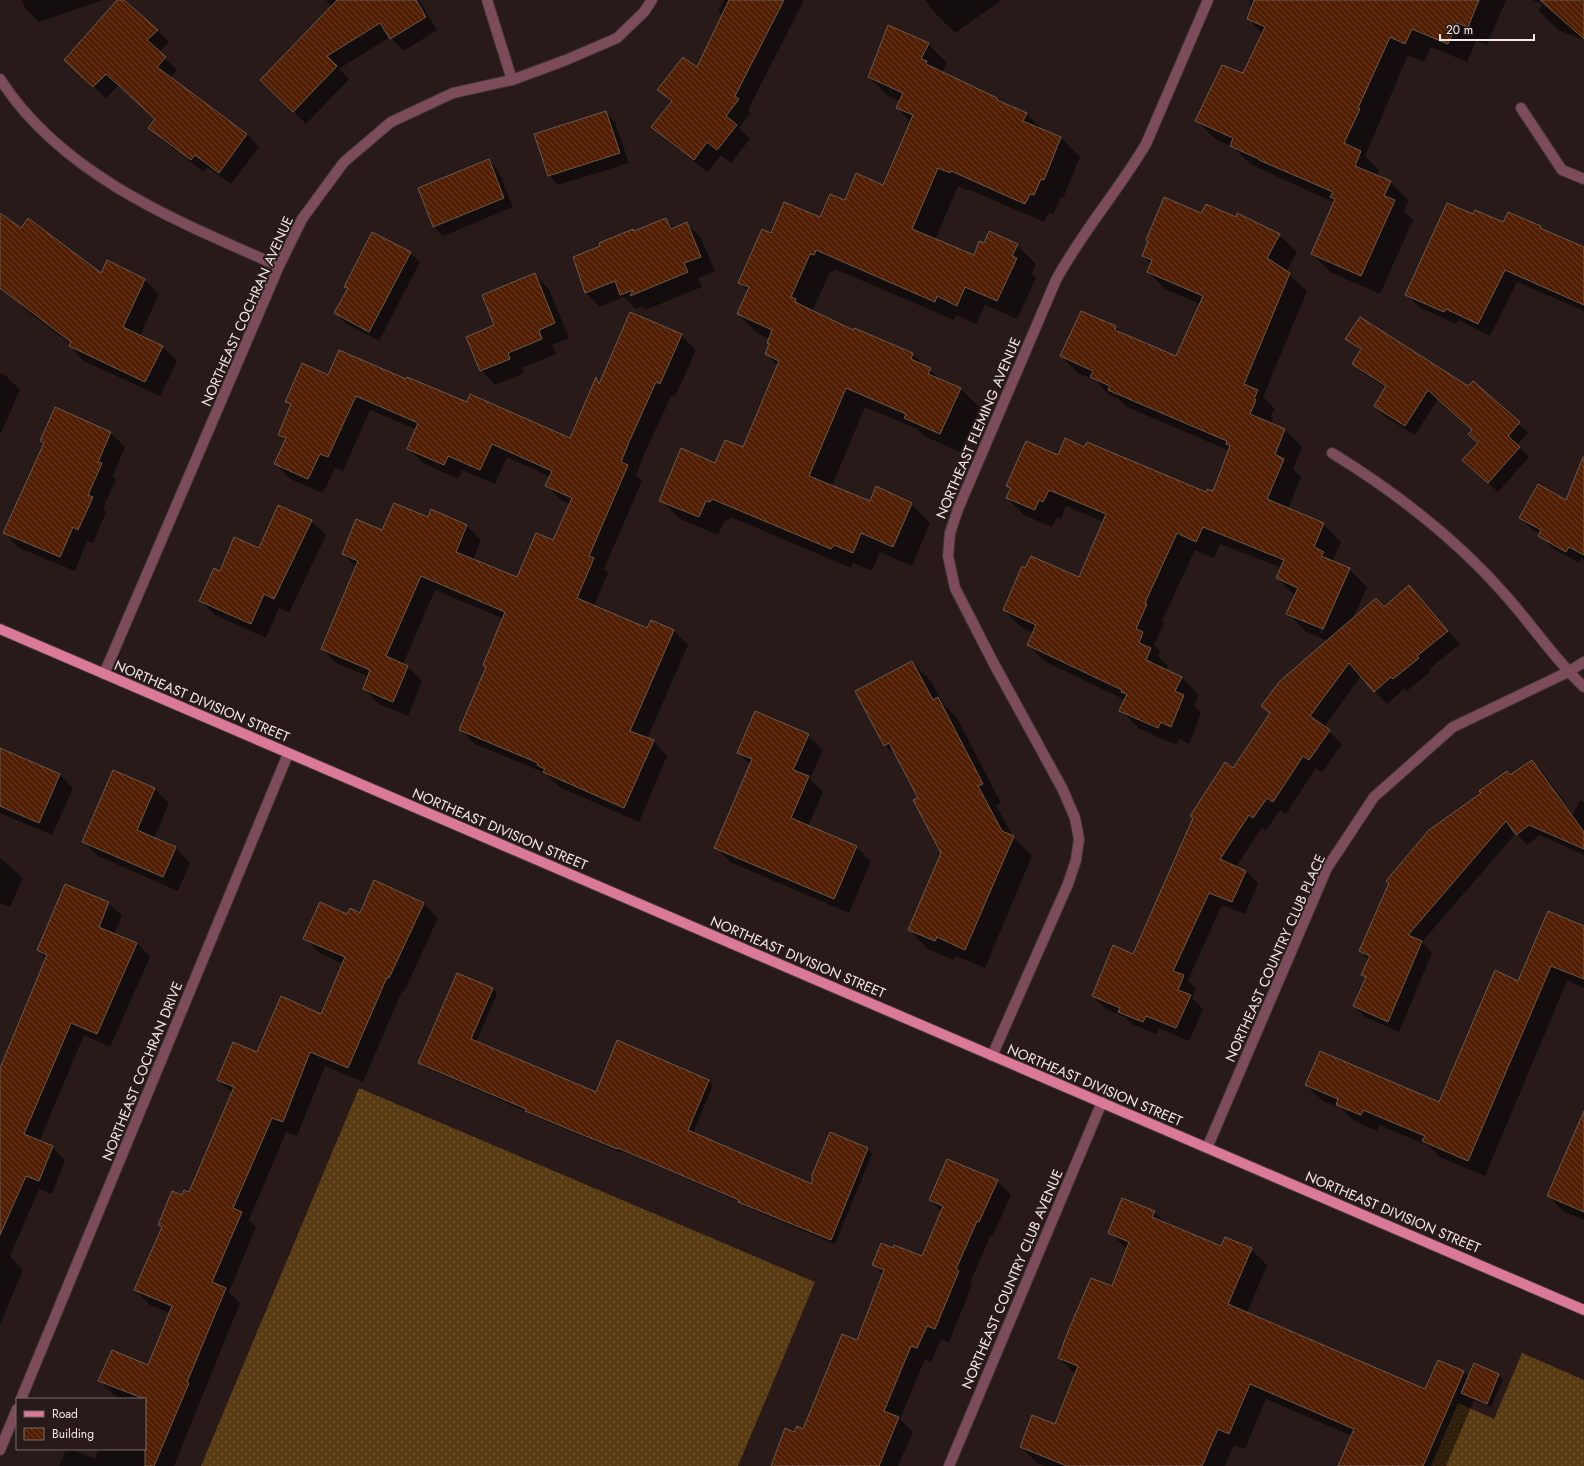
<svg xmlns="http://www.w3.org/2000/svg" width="1584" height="1466" viewBox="0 0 1584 1466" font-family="Jost,sans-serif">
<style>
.grass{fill:url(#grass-dots)}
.shadow{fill:#0007;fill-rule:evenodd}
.building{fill:url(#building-back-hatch);stroke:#675952}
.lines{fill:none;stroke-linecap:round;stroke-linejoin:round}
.minor-casing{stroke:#433736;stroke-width:12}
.primary-casing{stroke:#433736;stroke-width:12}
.minor{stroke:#7c4c5a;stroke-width:10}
.primary{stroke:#da7998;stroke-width:10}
.labels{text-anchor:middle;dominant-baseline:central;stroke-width:4;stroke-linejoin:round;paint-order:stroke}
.street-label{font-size:14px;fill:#f2e8e7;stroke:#271a19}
</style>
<defs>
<pattern id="grass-dots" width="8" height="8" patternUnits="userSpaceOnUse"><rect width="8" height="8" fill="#593b14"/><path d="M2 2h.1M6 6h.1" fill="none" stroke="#715736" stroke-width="1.8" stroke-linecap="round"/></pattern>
<pattern id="building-back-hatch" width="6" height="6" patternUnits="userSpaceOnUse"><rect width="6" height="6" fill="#521e00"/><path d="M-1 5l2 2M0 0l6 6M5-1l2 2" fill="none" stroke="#6b3f25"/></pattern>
</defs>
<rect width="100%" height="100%" fill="#271a19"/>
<!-- grass -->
<path class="grass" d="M359,1088l456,194 -77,184h-537z
M1522,1353l62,27v86h-153l27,-63 36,16z"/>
<!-- shadow -->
<path class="shadow" d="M22,0h81l-64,22 -14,-14z
M326,0h93l18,30 -33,21 -14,-14 -51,32 10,10 -43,45 -32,-32 57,-85z
M724,0h80l-56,110 3,3 -12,15 11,11 -19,24 -10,-8 -13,17 -42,-32 -13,-13 19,-24 -14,-14 39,-20 26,-53 -5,-5z
M925,0h77l-47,33 -19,-19z
M1251,0h255l-19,45 -11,-4 -9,21 -36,-15 -7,15 -16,-7 -43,101 14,14 -2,6 13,6 19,18 -5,11 9,9 -33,74 -50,-22 -18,-18 23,-51 -85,-39 -17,-17 -18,-8 -18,-18 47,-46 19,-41 -15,-15 4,-11 -3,-2z
M1532,0h52v40l-26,-10 -19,-19 3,-7z
M157,30l12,12 -10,11 18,17 -7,8 77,56 12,13 -28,37 -24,-17 -3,5 -42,-32 -12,-12 6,-8 -38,-34 -12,12 -29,-26z
M928,44l19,19 -5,10 84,41 18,17 17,7 19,19 -17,41 -2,-1 -8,17 -4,-2 -5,10 -74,-32 -1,1 -11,-5 -23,54 39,16 10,-12 33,1 19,19 -4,10 4,4 -19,41 -32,-14 -9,19 -20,-9 -2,5 -119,-51 -2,4 -3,-1 -18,40 42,19 58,23 30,27 19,8 19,19 -20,44 -36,-16 -7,-7 -52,-22 -33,79 38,16 41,2 19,19 -18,43 -32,-14 -8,19 -19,-8 -2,5 -120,-51 -2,4 -3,-2 -8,16 -38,-16 -19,-19 55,-36 28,-15 34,-83 -12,-12 4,-9 -1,-6 -12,-6 -19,-19 10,-23 -9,-9 33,-47 48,-16 25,-17 38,-16 28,-64 -14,-14 3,-7 -12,-5 -19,-19z
M606,113l9,9 14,41 -71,22 -9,-10z
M488,160l10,10 15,37 -70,29 -9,-9z
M0,211l6,8 15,11 80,45 6,-13 38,18 14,14 -19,42 22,10 15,15 -17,35 -76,-35 -14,-15 1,-2 -43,-32 -28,-27z
M1508,213l76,35v63l-67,-29 -27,54 -32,-16 -2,4 -37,-17 -12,-12 66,-80 30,8z
M1202,215l77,20 18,17 -11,20 21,19 -44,106 12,12 -4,7 2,3 -2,5 14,6 17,17 -9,22 8,8 -13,32 35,15 18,18 -9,20 17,7 18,18 -15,33 32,-12 25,-22 51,58 -31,25 2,2 -24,20 -3,-2 -17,15 -26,-28 -37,51 18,17 -20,28 -6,-4 -30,46 -6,-4 -14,20 -4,-3 -26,40 10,4 12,13 -13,30 -23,-9 -34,75 8,9 -4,9 11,11 -14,32 -30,-13 -3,6 -24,-10 -8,-7 -18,-8 -13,-13 41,-41 99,-186 37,-55 -7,-8 65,-65 -23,-10 -17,-18 7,-17 -18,-18 5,-10 -62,-24 -6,14 -19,-8 -33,71 2,2 -10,22 6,6 -2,5 10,10 -2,5 15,6 18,18 -5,11 7,7 -12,31 -10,-5 -3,6 -38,-17 -17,-18 4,-10 -79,-38 -18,-17 6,-12 -13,-6 -17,-17 76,-32 24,-56 -38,-16 -5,13 -4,-2 -5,10 -28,-12 -17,-17 4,-9 -4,-4 52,-29 26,-8 122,45 6,-1 17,-41 -103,-44 -8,-8 -10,-4 -14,-15 -17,-7 -17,-17 55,-29 8,7 52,23 24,-53 -35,-15 -17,-17 3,-8 -8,-8zM1345,576h2l-25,58 -2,-1z
M666,219l9,10 12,-5 14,14 14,33 -17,7 4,9 -57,23 -3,-4 -6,3 -12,-12 -24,10 -14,-14 15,-46 32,-17 2,2z
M410,253l10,9 -41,79 -34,-18 -9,-10 12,-24 -3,-3z
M535,275l14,14 20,49 -17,7 4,9 -34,14 2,5 -29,12 -14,-15 15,-45z
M681,335l15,15 -21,47 -4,-1 -28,61 -7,18 6,6 -38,88 4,4 -14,33 54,23 26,2 14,14 -41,94 6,2 14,15 -28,66 -80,-35 -12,-13 -72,-30 -14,-14 26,-62 17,-49 -69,-29 -32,74 5,3 14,14 -14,35 -29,-12 -15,-15 5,-12 -33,-14 -14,-14 35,-81 -14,-14 40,-23 46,-13 3,-7 35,15 14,14 -8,20 45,18 36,-37 16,-37 -9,-4 -14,-14 4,-9 -44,-20 -12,27 -33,-14 -4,9 -35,-16 -15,-14 8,-20 -46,-19 -27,61 -8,-3 -12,25 -33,-14 -14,-15 10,-23 -6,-6 11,-29 -4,-5 42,-25 77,5 165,58 26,-61 4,5z
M1346,339l122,49 5,-6 55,51 -11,12 12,12 -31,35 -25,-23 6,-26 -6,-13 -35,-31 -23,36 -31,-19 -9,-10 11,-18 -23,-15 -10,-9 8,-13z
M0,373l6,3 14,14 -20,45z
M55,408l56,25 14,14 -12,29 3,3 -13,29 3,4 -13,31 -6,-2 -12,30 -56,-23 -14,-15 39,-89 -3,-3z
M1584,457v103l-2,-2 -3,5 -27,-15 -12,-14 -7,-4 -13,-12 46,-17z
M311,521l15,14 -37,78 -10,-5 -13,30 -51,-23 -15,-15 20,-28z
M912,662l19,19 12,23 14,14 44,85 -5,2 17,32 19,19 -47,112 -29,-12 -2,4 -26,-11 -19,-19 33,-77 -22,-55 -22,-40 -13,-13z
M808,735l15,15 -13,29 13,13 -15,34 48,21 15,14 -22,52 -119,-51 -14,-15 35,-82 -13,-12z
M0,750l60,25 13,13 -21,47 -52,-22z
M1532,761l11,11 30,43 7,-15 4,2v53l-44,-20 -13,10 -11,-12 -94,109 10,11 -33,79 -34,-15 -11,-11 12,-27 -4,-4 7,-15 -9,-9 122,-157 25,-22 4,4z
M155,789l14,14 -15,36 22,9 14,15 -12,28 -80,-35 -15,-15z
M0,858l23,20 -13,29 -10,-4z
M66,885l43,18 13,13 -8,18 23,9 13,14 -40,90 -26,-12 -45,107 13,5 13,13 -13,34 -13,-5 -29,67 13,14 -23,55v-253l47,-113 -9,-9z
M424,904l14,14 -34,74 -2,-1 -39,91 -38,-16 -28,70 -11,-4 -37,88 7,7 -27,65 11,11 -66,163h-115l7,-17h6l23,10 4,-10h46v-50h-26l-20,-18 49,-15 22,-53 -20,-8 -15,-15 28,-61 -4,-4 23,-29 8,-3 43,-99 -15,-14 39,-27 64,-38 22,-51 -24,-11 -14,-15 43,-22z
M1584,927v61l-17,-7 -82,195 -45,-19 -11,-11 -50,-21 -2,6 -24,-11 -11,-11 -19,-8 -17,-16 133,19 80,-122z
M457,974l36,15 4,5 -21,48 121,51 112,-12 4,4 -20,49 120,51 17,-52 38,16 4,5 -37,90 -91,-38 -4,-4 -118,-51v2l-91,-38 -4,-3 -103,-45 -5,-4z
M1584,1113v107l-20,-8 -16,-16z
M997,1181l14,14 -18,40 -2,-1 -21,49 2,2 -23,57 -8,-3 -10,23 -6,-3 -25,60 13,13 -15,34h-123l20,-32 9,-3 53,-90 26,-66 -9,-10 19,-16 29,8 20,-45 -12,-12z
M1154,1212l13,12 54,23 30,2 16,16 -20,48 179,77 37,-18 6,5 29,-2 5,5 -12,27 -17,-7 -28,66h-106l12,-30 -86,-37 -21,50 -11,-4 -9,21h-180l-8,-3 -16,-16 35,-21 19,-52 -16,-16 53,-70 15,-39 -18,-17z"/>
<!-- building -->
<path class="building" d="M117,0h7l34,30 -11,10 19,17 -9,10 90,67 -28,39 -24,-18 -4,5 -43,-32 7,-9 -49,-45 -13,13 -29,-27z
M337,0h79l10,17 -36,22 -10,-16 -53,33 10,10 -44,46 -33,-32z
M729,0h55l-49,96 4,3 -13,17 11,9 -20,25 -10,-8 -13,18 -43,-33 21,-26 -15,-11 26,-33 14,10z
M1254,0h225l-11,27 -11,-4 -9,21 -36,-15 -7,15 -15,-7 -32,71 2,1 -16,34 17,8 -6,15 36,15 -7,15 11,4 -34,76 -50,-22 24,-55 -5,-2 3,-5 -74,-32v-1l-29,-13 3,-8 -38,-17 27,-56 21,8 22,-46 -18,-8z
M1540,0h44v39z
M888,25l41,18 -8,16 6,2 -1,3 71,34v2l30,13 -4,8 38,16 -17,43 -3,-1 -7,16 -4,-1 -5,10 -74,-33 -1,2 -12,-5 -26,61 62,26 5,-14 5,2 5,-12 29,13 -6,12 5,2 -20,43 -32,-14 -8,19 -20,-10 -2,6 -119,-52 -2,5 -4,-1 -19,43 5,2 -1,3 58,28 1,-2 59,25 -2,6 20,9 -3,6 33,14 -21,46 -36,-16 2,-4 -60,-26 -37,88 61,25 6,-15 36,17 -19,44 -32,-14 -8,20 -19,-8 -3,4 -119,-50 -2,3 -4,-1 -7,16 -40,-16 22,-53 34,15 10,-23 18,7 36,-86 -14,-7 4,-10 -2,-1 5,-13 -35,-16 12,-27 -11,-4 24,-54 9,4 13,-31 36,15 10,-23 15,6 11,-27 27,12 30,-70 -17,-7 7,-15 -35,-16z
M606,111l14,42 -72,23 -14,-42z
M489,159l15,39 -71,29 -15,-39z
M1164,197l37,16 5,-9 30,13 1,-4 43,21 -13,24 23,15 -46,111 14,6 -4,9 2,1 -6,14 35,15 -10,25 9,5 -17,40 57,24 -10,24 10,5 -3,4 29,12 -27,61 -37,-15 12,-26 -22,-10 8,-18 -81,-33 -7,15 -19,-9 -32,70 2,1 -11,25 7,3 -4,11 12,5 -5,12 36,17 -7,14 9,4 -13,32 -10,-5 -3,6 -39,-17 8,-17 -6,-2 1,-2 -95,-45 9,-20 -33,-15 19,-44 3,2 6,-12 48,21 27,-63 -57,-24 -6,12 -4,-2 -4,10 -29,-12 5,-10 -5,-2 20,-45 32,14 7,-17 19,9 3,-5 119,50 1,-3 6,2 17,-45 -4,-2 1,-3 -119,-51 2,-4 -20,-9 3,-6 -33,-15 21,-45 35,15 -1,4 61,26 27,-60 -56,-24 5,-12 -10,-4 6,-15 -2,-1z
M1447,203l26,11 2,-4 28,12 5,-10 33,14 -1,2 44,19v58l-79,-35 -27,54 -32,-15 -2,3 -39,-17z
M0,213l21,15 7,-10 73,55 6,-13 38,19 -22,48 40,19 -18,36 -76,-36 2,-4 -71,-54z
M666,218l5,11 16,-7 14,35 -17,6 4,9 -58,24 3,-6 -13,5 -5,-14 -30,12 -12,-36 27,-11 -1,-3 34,-14 1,2z
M372,232l39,20 -42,80 -35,-19 14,-25 -4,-1z
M535,273l20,50 -16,7 3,9 -34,14 2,6 -30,12 -14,-34 28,-12 -12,-30z
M630,312l52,22 -22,50 -4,-2 -27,60 -8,20 7,3 -39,91 5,2 -17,40 70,30 4,-8 23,10 -44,101 24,9 -30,68 -81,-36 2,-3 -8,-4 1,-2 -79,-33 27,-63 -3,-2 22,-53 -84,-36 -35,80 22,10 -15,36 -30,-13 7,-19 -49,-21 37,-88 -16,-7 14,-35 26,11 12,-27 34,14 3,-8 36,16 -11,27 61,25 19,-44 17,7 19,-42 -27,-12 7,-15 -60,-27 -12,26 -32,-14 -4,9 -37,-16 11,-26 -62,-27 -28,61 -8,-3 -12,25 -34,-15 12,-26 -8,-3 13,-31 -6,-2 17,-39 26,12 11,-25 67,29 1,-2 60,25 3,-8 100,44 26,-61 3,7z
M1360,317l108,69 5,-5 47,41 -12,14 12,11 -32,36 -26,-23 16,-17 -10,-9 4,-4 -44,-40 -23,36 -31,-20 12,-20 -34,-22 9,-15 -16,-10z
M55,407l56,25 -13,30 4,1 -14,32 5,2 -15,33 -5,-3 -13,30 -57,-24 41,-90 -4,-2z
M1583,457h1v98l-15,-8 -3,5 -28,-16 3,-6 -22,-12 19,-34 28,16z
M278,505l34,15 -38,79 -10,-5 -13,30 -52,-23 15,-33 6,3 14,-34 25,11z
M1409,585l39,46 -31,25 2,2 -26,21 -2,-2 -17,15 -25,-29 -39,53 20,14 -21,30 -6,-4 -30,46 -6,-4 -14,20 -4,-3 -29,44 26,12 -14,31 -23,-9 -36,78 11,4 -6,15 13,5 -15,33 -30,-12 -3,6 -25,-10 2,-4 -28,-12 21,-51 20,9 60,-136 -3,-2 35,-54 8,6 37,-55 -9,-7 19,-25 96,-83 8,9z
M912,661l21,39 5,-3 45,87 -5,2 24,45 12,5 -49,114 -28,-13 -2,4 -27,-11 33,-77 -28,-53 5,-2 -29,-55 -5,3 -29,-55z
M755,711l54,23 -16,36 16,6 -18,42 66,28 -23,53 -120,-51 38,-89 -15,-6z
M0,748l60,26 -21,49 -39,-17z
M1532,760l52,72v17l-55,-24 -13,10 -10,-14 -98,114 14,6 -34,81 -35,-16 13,-29 -5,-2 9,-19 -11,-5 30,-68 -3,-2 43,-51 52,-37 -2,-2 28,-20 3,4z
M113,770l42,18 -18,42 39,17 -13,30 -81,-35z
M374,880l50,23 -35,75 -2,-1 -39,91 -38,-16 -27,70 -11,-4 -39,90 9,4 -30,70 14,6 -39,94 2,1 -35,83h-9v-67l-47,-18 14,-31 36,15 24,-59 -38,-16 28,-63 -4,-2 14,-34 10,4 2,-5 5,2 45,-105 -17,-7 16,-38 24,10 24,-56 40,18 24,-57 -42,-18 17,-37 27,12 3,-6 10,5z
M65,884l44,18 -10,25 38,16 -40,91 -26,-11 -47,111 29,12 -14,35 -13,-5 -26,59v-167l47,-113 -10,-5z
M1548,911l36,15v53l-33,-13 -83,195 -46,-20 3,-5 -62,-26 -2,5 -25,-10 2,-6 -33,-14 15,-34 119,51 56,-132 23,11z
M457,973l36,15 -22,51 125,53 21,-52 92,40 -21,50 124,54v-9l18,-43 38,16 -37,92 -93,-38 1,-2 -121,-52 -1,1 -92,-38 1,-2 -108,-46z
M1584,1111v101l-37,-16z
M947,1159l51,21 -19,42 -2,-1 -21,48 3,2 -24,58 -8,-3 -10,22 -6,-2 -27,65 15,6 -20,49h-108l14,-38 9,4 3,-6 6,3 39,-95 15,6 27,-70 -12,-5 9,-22 12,5 1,-3 28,11 21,-50 -14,-6z
M1122,1198l33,13 -3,6 69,29 4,-9 27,11 -24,56 197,85 13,-29 26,11 -41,95h-85l16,-37 -104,-45 -21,50 -11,-5 -16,37h-135l-47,-19 12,-32 23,9 23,-58 -20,-8 11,-29 22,-51 21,8 17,-44 -21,-9z
M1474,1363l25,11 -12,30 -26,-11z"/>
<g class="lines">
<!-- minor casing -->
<g class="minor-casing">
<path id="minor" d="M487,0l25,80
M0,79c62,97 179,143 279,187
M1521,108l41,62 22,9
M1332,453c65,40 124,85 175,144 26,29 48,63 77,90
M104,674l175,-408 23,-47 42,-57 47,-40 62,-29 59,-13 54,-20 51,-22 27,-26 8,-12
M992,1056l76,-172 8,-24 3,-21 -4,-21 -13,-30 -68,-124 -39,-76 -7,-32 2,-23 8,-24 98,-229c26,-48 62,-89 90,-136l62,-144
M1207,1148l120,-280 47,-71 79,-70 115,-55 16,-10
M21,1399l267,-645
M0,1450l17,-41
M949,1466l153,-364"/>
</g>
<!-- primary casing -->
<g class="primary-casing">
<path id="primary" d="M0,629l1584,681"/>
</g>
<!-- minor -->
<use href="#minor" class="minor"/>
<!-- primary -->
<use href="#primary" class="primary"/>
</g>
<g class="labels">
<!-- street labels -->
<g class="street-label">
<text transform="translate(247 311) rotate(-66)">NORTHEAST COCHRAN AVENUE</text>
<text transform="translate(978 428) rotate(-67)">NORTHEAST FLEMING AVENUE</text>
<text transform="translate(202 701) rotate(23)">NORTHEAST DIVISION STREET</text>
<text transform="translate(500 829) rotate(23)">NORTHEAST DIVISION STREET</text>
<text transform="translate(798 957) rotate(23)">NORTHEAST DIVISION STREET</text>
<text transform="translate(1275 958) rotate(-66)">NORTHEAST COUNTRY CLUB PLACE</text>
<text transform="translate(142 1071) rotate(-68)">NORTHEAST COCHRAN DRIVE</text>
<text transform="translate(1095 1085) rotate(23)">NORTHEAST DIVISION STREET</text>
<text transform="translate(1393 1212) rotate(23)">NORTHEAST DIVISION STREET</text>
<text transform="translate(1012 1279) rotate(-67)">NORTHEAST COUNTRY CLUB AVENUE</text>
</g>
</g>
<!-- legend -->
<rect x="16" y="1398" width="130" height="52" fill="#271a19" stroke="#786c6b"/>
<rect x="24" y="1411" width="20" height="6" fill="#da7998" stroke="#786c6b"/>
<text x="52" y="1418" font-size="12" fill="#f2e8e7">Road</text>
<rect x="24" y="1428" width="20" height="12" fill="url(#building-back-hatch)" stroke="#786c6b"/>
<text x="52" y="1438" font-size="12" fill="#f2e8e7">Building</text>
<!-- scale -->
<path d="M1440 34v6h94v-6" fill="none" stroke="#f2e8e7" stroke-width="2"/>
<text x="1446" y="34" font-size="12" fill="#f2e8e7" stroke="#271a19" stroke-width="3" paint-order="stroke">20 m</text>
</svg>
